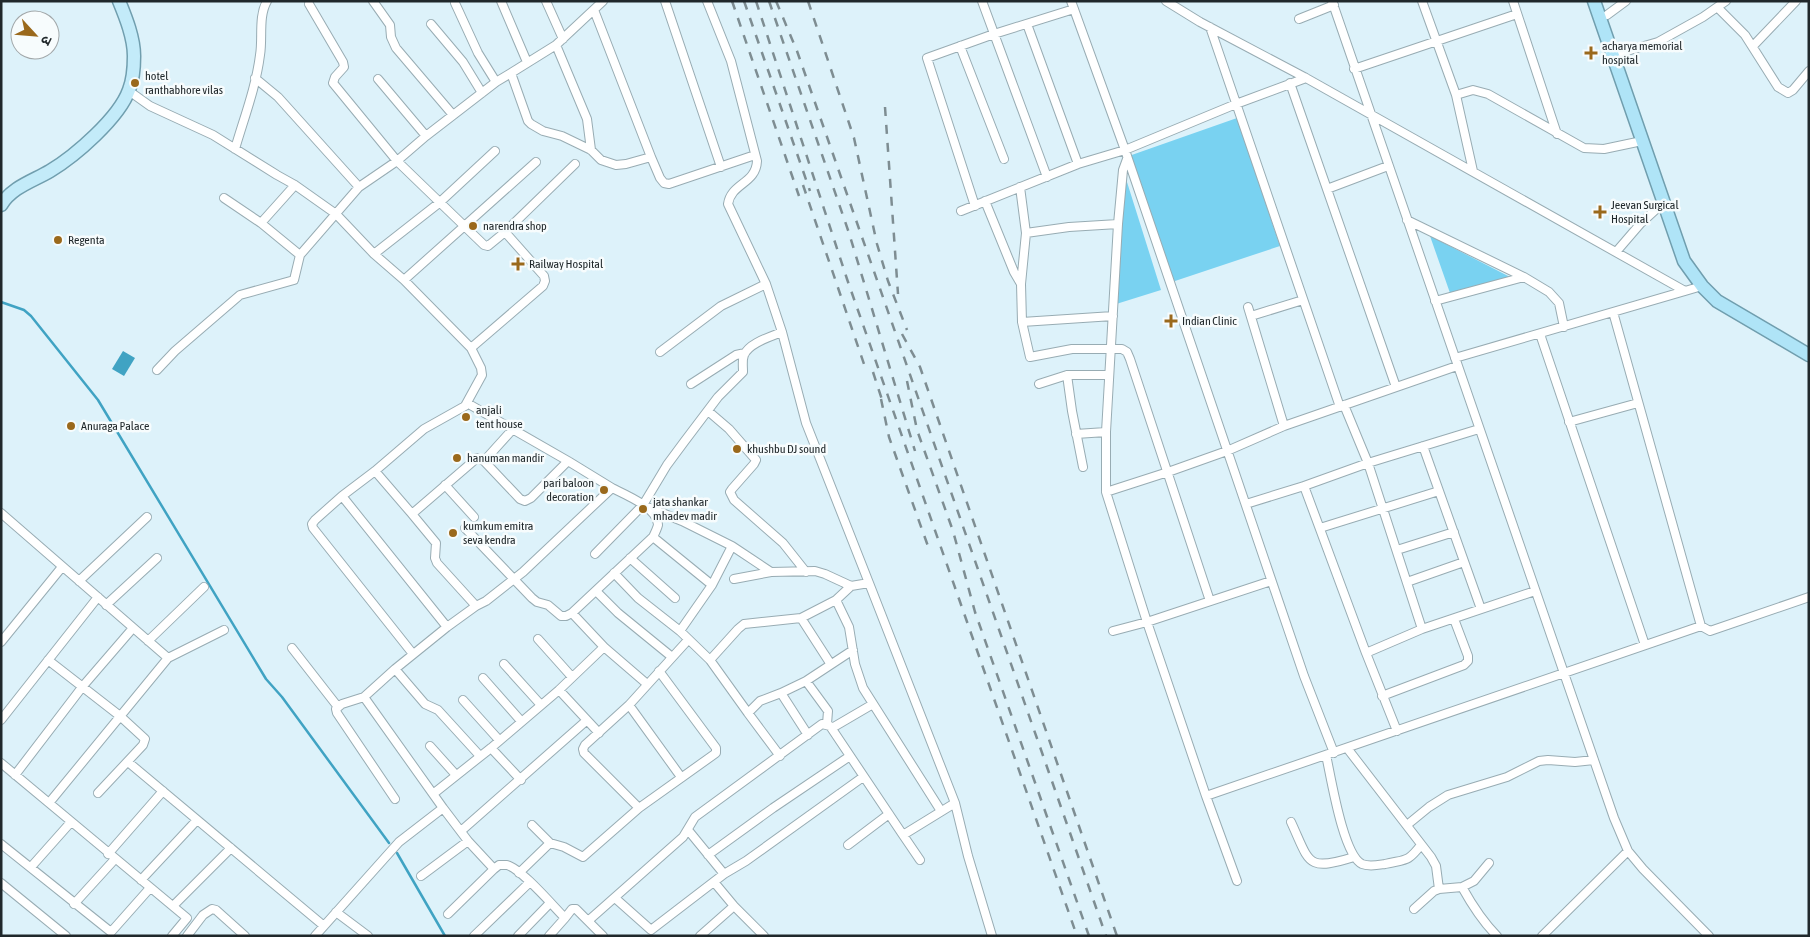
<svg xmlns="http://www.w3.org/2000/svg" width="1810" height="937" viewBox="0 0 1810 937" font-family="'Asap Condensed','Noto Sans Devanagari',sans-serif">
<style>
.green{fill:#79d2f1}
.water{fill:#40a3c3}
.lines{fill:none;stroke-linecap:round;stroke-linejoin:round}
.stream{stroke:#40a3c3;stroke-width:2.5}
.minor-casing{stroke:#98acb3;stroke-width:10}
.primary-casing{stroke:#709eae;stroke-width:15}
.trunk-casing{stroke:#709eae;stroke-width:15}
.minor{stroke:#fff;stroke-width:8}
.primary{stroke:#c3ebf9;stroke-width:12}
.trunk{stroke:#afe4f7;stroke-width:12}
.rail{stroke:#7e8d92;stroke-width:2.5;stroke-dasharray:9 9;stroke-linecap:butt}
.poi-dot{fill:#9a691c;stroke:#f7fcfd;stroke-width:2}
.labels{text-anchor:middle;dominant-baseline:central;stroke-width:5;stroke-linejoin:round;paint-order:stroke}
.poi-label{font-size:12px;fill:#20282b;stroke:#f7fcfd;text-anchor:start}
</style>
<rect width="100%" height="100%" fill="#ddf2fa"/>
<!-- green -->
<path class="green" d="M1237,118l43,128 -108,36 -46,-125z
M1121,163l40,127 -48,15z
M1430,236l82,42 -62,15z"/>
<!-- water -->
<path class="water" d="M123,351l12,7 -11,18 -12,-7z"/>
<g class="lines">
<!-- stream -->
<path class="stream" d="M1,302l23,8 7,6 67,84 168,279 16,18 107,146
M397,853l48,83"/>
<!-- minor casing -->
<g class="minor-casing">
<path id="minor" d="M373,1l17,24 1,12 5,11 57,67
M501,1l26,61
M546,1l17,38
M603,1l-47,44 -45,28 17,48 3,3 12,7 19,5 29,14 10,10 15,5 10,-1 25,-7 9,21 4,5 5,1 86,-29
M665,1l56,166
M982,1l65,176
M1071,1l54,149 179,526 30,77
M1166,1l34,21 106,56 379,213 17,-5
M1332,1l282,817 14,33 15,18 66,67
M1422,1l34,94 17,76
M1513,1l44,133
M455,3l23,50 18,29
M309,4l34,58 1,5 -9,10 -2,6 64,78 87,84 4,1 17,-14
M1718,8l27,27 33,52 10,6 5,-3 16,-19
M594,10l57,147
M1607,15l19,-14
M1299,19l35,-14
M431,24l32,38 19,31
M1027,24l51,140
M1210,27l130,380
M556,45l31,74 4,31
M960,46l44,113
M1753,46l43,-45
M1620,53l38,-11 45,-25 23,-16
M1354,69l163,-55
M255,78l23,19 81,90 38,-26 29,-25 70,-54 15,-9
M378,79l48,57
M1290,83l106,304
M129,91l21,15 63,29 64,40 18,10 41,29 38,40 30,26 67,68 10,20 1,7 -17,31 -41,23 -49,42 -33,25 105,131 -52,42 -31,28 79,111 -44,34 -84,94
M1456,95l17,-5 15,4 96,54 20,1 38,-8
M235,149c9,-31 21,-62 25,-94 3,-17 -2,-38 7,-54
M1127,159l-4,11 -5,54 -12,208v60l41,130 59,174 31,85
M1020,187l6,46 -5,51
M1327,189l61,-23
M224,198l37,25 39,32 59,-68
M985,201l29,71 7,12 1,38 8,35 42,-8h50l5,3 3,7 80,242
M975,206l-48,-148 67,-24 80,-25
M961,211l117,-47 47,-14 111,-46 70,-26
M1407,220l117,57 25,15 10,11 5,24
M261,223l34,-38
M1026,233l43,-6 49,-3
M1616,252l25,-29 23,-21
M374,254l65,-51 56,-52
M404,280l132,-118
M1435,301l89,-24
M1248,307l36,119
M1613,312l88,314 9,5 99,-34
M1251,316l52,-16
M1022,322l91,-6
M1540,334l105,311
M471,348l72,-62 2,-5 -1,-5 -39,-44 70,-68
M660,352l61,-46 45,-22
M1455,358l230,-67
M157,370l18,-19 65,-56 54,-15 6,-25
M1067,375l5,36 11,56
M691,384l45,-29 9,-2
M1039,384l28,-9h42
M1344,405l24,58 54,166
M708,411l21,18 27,31 -2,4 -22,25 -2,3 4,8 49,43 23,29
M1569,422l69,-19
M1076,434l30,-2
M1423,446l58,163
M484,461l28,-31
M375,471l37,43
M445,485l29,32
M1304,486l62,167 31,78
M1106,492l62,-20 59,-21 57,-25 173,-60
M342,496l-27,24 -3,4 1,4 100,126
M1246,504l58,-18 64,-23 111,-34
M650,508l32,13 50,25 39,26 44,-1 10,3 26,12 18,-3 -63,-160 -24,-91 -16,-48 -38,-80c3,-21 28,-20 29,-43l-26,-100 -24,-60
M1,513l167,145 -119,145 -48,-40
M465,528l67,70 5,4 11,3 13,11h5l6,-3 81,-76c2,-4 4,-8 5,-12 0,-17 -32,-30 -46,-37
M1320,528l119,-37
M653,537l59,48
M1397,550l57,-18
M595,554l48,-49 24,-40 17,-23 34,-45 25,-25c0,-6 -1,-12 1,-17 5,-12 26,-18 38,-23
M630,558l45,40
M614,573l24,25 42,33 32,-46 20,-39
M734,579l37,-7
M79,581l68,-64
M1407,582l57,-20
M869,583l86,220 13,53 24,80
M596,591l22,22 54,44
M836,600l13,27 6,37 8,24 78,123
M106,605l51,-47
M476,606l10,-5 37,-29 89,-84 -44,-27
M572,613l32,34
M801,618l29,45
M447,627l29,-21 -39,-43 -2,-5 1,-15 -24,-29 65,-56 7,3 36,38 5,2 6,-3 37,-37 -101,-58
M680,631l30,29 28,-31 6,-5 57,-6 35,-18 15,-14
M1113,631l34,-9 124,-41
M538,639l34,38
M148,641l56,-54
M1,642l61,-75
M292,648l46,59
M1366,653l56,-24 113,-38
M168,658l56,-28
M48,660l72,56 25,23 -2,6 -45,48
M710,660l38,53 12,-12 21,-8 27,42
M504,664l37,41
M395,669l30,35 13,6 42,46
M659,671l57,77v5l-77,55 -55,-55 -1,-4 2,-4 44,-40 59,-65
M483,678l38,43
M806,681l22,30 -1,13
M559,690l45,-43 43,37
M781,693l25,-12 47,-31
M1382,696l82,-31 4,-4v-5l-14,-37
M364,697l-22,7 -6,5 1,4 58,86
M463,700l36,40
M629,705l52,72
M748,713l32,43
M1,720l97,-123
M832,728l41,-24
M430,746l26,29
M491,748l30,32
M1347,748l84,109 5,9 3,23
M1326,755c5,22 17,100 36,109 7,3 16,1 23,0 21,-5 22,-1 36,-19
M128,762l196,164
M15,775l68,-89 50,-58
M433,794l58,-46 68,-58 40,43
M1206,796l495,-170
M49,803l138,115 -15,18
M443,808l25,33 26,28 5,-4c3,0 6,0 8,0 15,4 46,41 58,53l7,-9h4l12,12 95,-84 12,-20 127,-93 8,2 73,109 52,-32
M1291,822c19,41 15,50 63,35
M532,825l18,18 14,4 19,10 56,-49
M1407,825l22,-18 19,-12 59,-18 32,-16 9,-1 27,2 19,-2
M688,830l36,44 22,-13 117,-84
M461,831l125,-110
M903,835l17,25
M1,844l110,88 39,-44
M848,845l41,-31
M108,854l55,-63
M708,855l65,-47 77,-52
M31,867l40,-45
M519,873l31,-30
M421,876l47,-35
M141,880l56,-60
M714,882l20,24 30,30
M1,883l65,53
M1462,887c10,18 20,34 35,49
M615,898l36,32 73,-56
M74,904l41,-45
M173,906l58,-58
M1414,909l20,-18 5,-2 23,-2 12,-6 15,-18
M336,912l32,24
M448,914l46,-45
M588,921l15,15
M187,936l16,-21 9,-6 4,1 29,26
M474,936l56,-54
M518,936l32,-33
M549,936l16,-18
M700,936l34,-30
M1542,936l86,-85"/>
</g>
<!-- primary casing -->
<g class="primary-casing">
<path id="primary" d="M1,205c11,-18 32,-24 49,-34 25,-15 69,-53 79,-81 4,-10 5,-23 5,-34 0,-18 -8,-38 -15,-55"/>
</g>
<!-- trunk casing -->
<g class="trunk-casing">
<path id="trunk" d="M1594,1l90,260 18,25 15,15 92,54"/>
</g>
<!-- minor -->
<use href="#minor" class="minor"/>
<!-- primary -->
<use href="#primary" class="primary"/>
<!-- trunk -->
<use href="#trunk" class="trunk"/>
<!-- rail -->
<path class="rail" d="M732,1l67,195
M744,1l66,190
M756,1l91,278 230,657
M769,1l80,232 66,218
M776,1l21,50 309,885
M808,1l46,137 23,106 11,37 19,49
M885,107l13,187
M803,185l62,182
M902,334l18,33 197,569
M873,372l11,34
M907,381l10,49 36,101 22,81 114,324
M881,399l8,38 40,112"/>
</g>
<!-- markers -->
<g class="poi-dot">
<path d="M1588.5 45.5h5v5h5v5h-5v5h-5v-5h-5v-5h5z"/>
<circle cx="135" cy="83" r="5"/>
<path d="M1597.5 204.5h5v5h5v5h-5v5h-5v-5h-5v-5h5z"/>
<circle cx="473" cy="226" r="5"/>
<circle cx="58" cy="240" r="5"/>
<path d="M515.5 256.5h5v5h5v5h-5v5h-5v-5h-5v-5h5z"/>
<path d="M1168.5 313.5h5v5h5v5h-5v5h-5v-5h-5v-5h5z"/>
<circle cx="466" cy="417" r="5"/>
<circle cx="71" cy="426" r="5"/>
<circle cx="737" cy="449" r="5"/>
<circle cx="457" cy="458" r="5"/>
<circle cx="604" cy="490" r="5"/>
<circle cx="643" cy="509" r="5"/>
<circle cx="453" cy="533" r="5"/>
</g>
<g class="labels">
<!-- poi labels -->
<g class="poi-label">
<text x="1602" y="46">acharya memorial<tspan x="1602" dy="14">hospital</tspan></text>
<text x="145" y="76">hotel<tspan x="145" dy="14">ranthabhore vilas</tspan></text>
<text x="1611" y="205">Jeevan Surgical<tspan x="1611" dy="14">Hospital</tspan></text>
<text x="483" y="226">narendra shop</text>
<text x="68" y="240">Regenta</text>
<text x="529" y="264">Railway Hospital</text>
<text x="1182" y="321">Indian Clinic</text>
<text x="476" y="410">anjali<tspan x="476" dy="14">tent house</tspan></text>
<text x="81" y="426">Anuraga Palace</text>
<text x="747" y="449">khushbu DJ sound</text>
<text x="467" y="458">hanuman mandir</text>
<text x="594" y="483" text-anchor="end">pari baloon<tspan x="594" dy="14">decoration</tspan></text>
<text x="653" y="502">jata shankar<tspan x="653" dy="14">mhadev madir</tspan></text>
<text x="463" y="526">kumkum emitra<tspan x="463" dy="14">seva kendra</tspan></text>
</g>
</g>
<!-- border -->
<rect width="1810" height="937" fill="none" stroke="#20282b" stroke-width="5"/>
<!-- north arrow -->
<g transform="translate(35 35) rotate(116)"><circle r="24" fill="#f7fcfd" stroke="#a1a7a9"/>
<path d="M0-4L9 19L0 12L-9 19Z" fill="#9a691c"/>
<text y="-8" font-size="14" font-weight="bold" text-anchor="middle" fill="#20282b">उ</text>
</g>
</svg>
